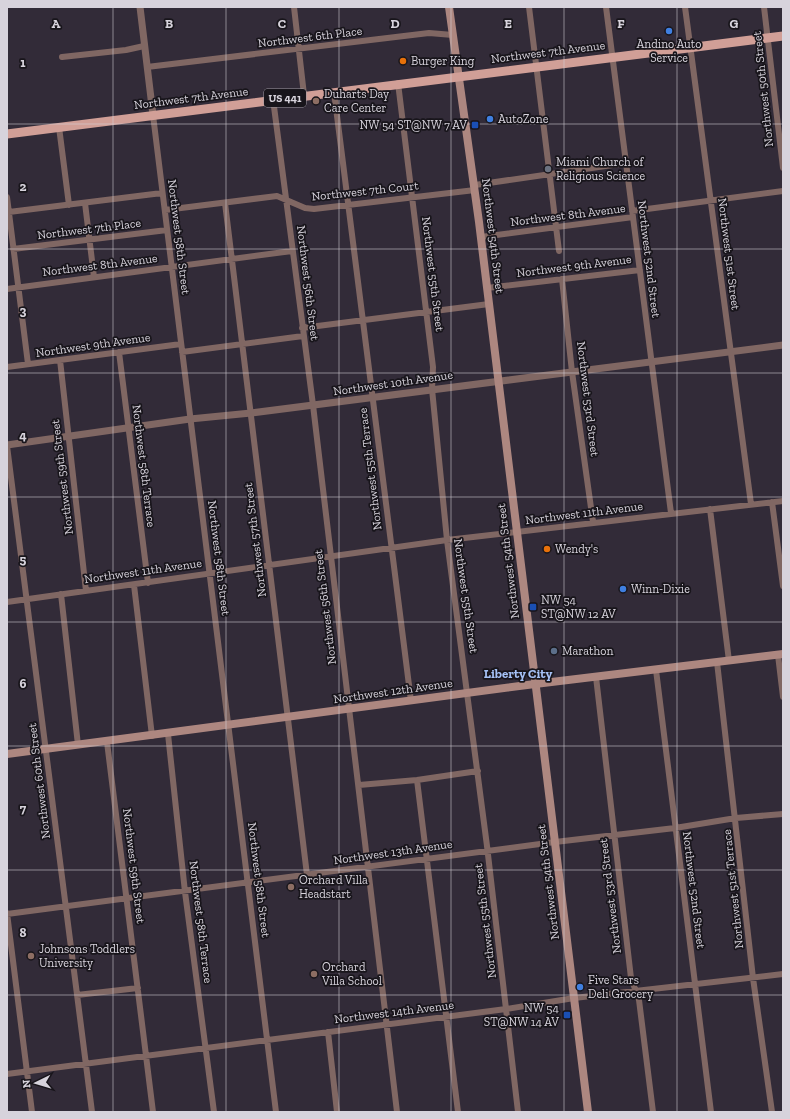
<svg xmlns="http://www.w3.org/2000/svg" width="790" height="1119" viewBox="0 0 790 1119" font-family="'Zilla Slab',serif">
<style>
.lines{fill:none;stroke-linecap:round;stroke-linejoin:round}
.minor{stroke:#806763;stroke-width:6}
.tertiary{stroke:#806763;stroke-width:7}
.secondary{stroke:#ad8780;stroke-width:8}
.primary{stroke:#d19f97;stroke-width:9}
.grid{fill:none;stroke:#d7d3dc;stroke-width:1;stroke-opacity:0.55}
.shop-dot{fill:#3f7fe0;stroke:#18151b;stroke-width:1.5}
.food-dot{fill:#e8710a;stroke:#18151b;stroke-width:1.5}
.education-dot{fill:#8d6e63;stroke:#18151b;stroke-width:1.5}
.transit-dot{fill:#1a4fb4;stroke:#18151b;stroke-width:1.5}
.worship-dot{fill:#6b7280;stroke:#18151b;stroke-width:1.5}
.service-dot{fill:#5c6f8a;stroke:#18151b;stroke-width:1.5}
.labels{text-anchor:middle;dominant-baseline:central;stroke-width:3.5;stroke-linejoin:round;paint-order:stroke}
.shield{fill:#18151b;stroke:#9e9aa2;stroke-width:1}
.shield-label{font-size:11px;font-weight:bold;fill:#d7d3dc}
.street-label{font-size:12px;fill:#d7d3dc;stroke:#18151b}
.poi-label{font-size:12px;fill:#d7d3dc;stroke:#18151b;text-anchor:start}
.neighbourhood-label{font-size:13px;font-weight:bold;fill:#a5c1f5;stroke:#18151b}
.grid-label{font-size:13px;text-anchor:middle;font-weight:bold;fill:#d7d3dc;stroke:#18151b;stroke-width:3.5;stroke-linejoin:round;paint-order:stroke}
</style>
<rect width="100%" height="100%" fill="#322b38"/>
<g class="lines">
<!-- minor -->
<path class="minor" d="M294,7l10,88
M529,7l30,244
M606,7l65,506
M685,7l66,497
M764,7l19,161
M62,57l64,-7 18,-4
M147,67l282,-34 24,2
M398,83l35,284 -1,22 15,151 40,306 31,266
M334,92l77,609
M273,99l40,306 84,707
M153,115l123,997
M59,127l10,78
M475,185l151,-22
M7,197l21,167
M85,203l9,74
M225,203l82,672
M165,210l112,-14 28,12 9,1 161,-19
M632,211l151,-20
M9,212l153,-19
M481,237l152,-20
M13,249l154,-19
M562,279l10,93 21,150
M487,288l153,-18
M7,289l285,-38
M302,328l187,-24
M119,352l29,231
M182,352l121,-16
M60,360l26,231
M7,367l174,-23
M7,446l85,666
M772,502l11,84
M710,509l19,152
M134,585l18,151
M61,594l17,151
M7,602l440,-62 336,-39
M778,655l5,42
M717,662l36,316 19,134
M656,670l55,442
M596,677l35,301 8,22 14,112
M168,734l17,158 29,220
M107,742l46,370
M417,780l41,332
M359,785l58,-5 61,-9
M7,913l25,199
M7,914l548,-72 120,-14 61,-10 47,-4
M77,995l61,-7
M328,1032l9,80
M7,1074l499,-65 68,-11 209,-24"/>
<!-- tertiary -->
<path class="tertiary" d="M140,7l13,108
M7,445l183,-26 61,-6 532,-68"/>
<!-- secondary -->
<path class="secondary" d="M449,7l30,215 109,890
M7,754l528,-70 248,-30"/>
<!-- primary -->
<path class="primary" d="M7,134l776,-98"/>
</g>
<!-- grid -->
<path class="grid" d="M113,7v1105M226,7v1105M339,7v1105M451,7v1105M564,7v1105M677,7v1105M7,124h776M7,249h776M7,373h776M7,497h776M7,622h776M7,746h776M7,870h776M7,995h776"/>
<!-- markers -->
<g class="shop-dot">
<circle cx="669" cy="31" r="4"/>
<circle cx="490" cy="119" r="4"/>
<circle cx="623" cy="589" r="4"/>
<circle cx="580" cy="987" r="4"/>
</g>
<g class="food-dot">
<circle cx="403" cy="61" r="4"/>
<circle cx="547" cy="549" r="4"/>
</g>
<g class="education-dot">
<circle cx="316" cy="101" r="4"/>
<circle cx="291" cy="887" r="4"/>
<circle cx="31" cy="956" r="4"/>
<circle cx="314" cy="974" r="4"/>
</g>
<g class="transit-dot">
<rect x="471" y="121" width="8" height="8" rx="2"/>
<rect x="529" y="603" width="8" height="8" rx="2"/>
<rect x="563" y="1011" width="8" height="8" rx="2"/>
</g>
<circle class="worship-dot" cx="548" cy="169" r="4"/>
<circle class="service-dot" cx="554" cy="651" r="4"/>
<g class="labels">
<!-- shield labels -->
<rect class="shield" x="264" y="89" width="42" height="18" rx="3"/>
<g class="shield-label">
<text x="285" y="98">US 441</text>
</g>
<!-- street labels -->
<g class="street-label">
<text transform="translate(310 37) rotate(-7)">Northwest 6th Place</text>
<text transform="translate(548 52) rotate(-7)">Northwest 7th Avenue</text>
<text transform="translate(763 89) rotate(-96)">Northwest 50th Street</text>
<text transform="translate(191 98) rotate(-7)">Northwest 7th Avenue</text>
<text transform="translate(365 191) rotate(-6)">Northwest 7th Court</text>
<text transform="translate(568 215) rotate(-7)">Northwest 8th Avenue</text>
<text transform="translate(89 229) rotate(-7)">Northwest 7th Place</text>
<text transform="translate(493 236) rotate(83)">Northwest 54th Street</text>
<text transform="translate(179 237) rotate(83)">Northwest 58th Street</text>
<text transform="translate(729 254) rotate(83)">Northwest 51st Street</text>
<text transform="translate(649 259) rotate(83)">Northwest 52nd Street</text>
<text transform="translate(100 265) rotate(-7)">Northwest 8th Avenue</text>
<text transform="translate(574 266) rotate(-7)">Northwest 9th Avenue</text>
<text transform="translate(433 274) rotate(83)">Northwest 55th Street</text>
<text transform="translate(308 283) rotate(83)">Northwest 56th Street</text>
<text transform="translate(93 345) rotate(-8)">Northwest 9th Avenue</text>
<text transform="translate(393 383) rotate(-8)">Northwest 10th Avenue</text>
<text transform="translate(588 399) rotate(83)">Northwest 53rd Street</text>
<text transform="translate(144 466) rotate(83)">Northwest 58th Terrace</text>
<text transform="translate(370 469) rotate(-97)">Northwest 55th Terrace</text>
<text transform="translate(62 477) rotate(-97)">Northwest 59th Street</text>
<text transform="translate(584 513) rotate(-7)">Northwest 11th Avenue</text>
<text transform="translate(255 540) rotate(-97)">Northwest 57th Street</text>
<text transform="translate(219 558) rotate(83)">Northwest 58th Street</text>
<text transform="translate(508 561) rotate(-97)">Northwest 54th Street</text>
<text transform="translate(143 571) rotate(-8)">Northwest 11th Avenue</text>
<text transform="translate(466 596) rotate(82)">Northwest 55th Street</text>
<text transform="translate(325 607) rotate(-97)">Northwest 56th Street</text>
<text transform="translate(393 691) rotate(-8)">Northwest 12th Avenue</text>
<text transform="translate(39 781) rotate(-97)">Northwest 60th Street</text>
<text transform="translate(393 852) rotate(-8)">Northwest 13th Avenue</text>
<text transform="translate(134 866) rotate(83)">Northwest 59th Street</text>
<text transform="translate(259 880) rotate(83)">Northwest 58th Street</text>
<text transform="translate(548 882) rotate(-97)">Northwest 54th Street</text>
<text transform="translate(733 889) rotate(-96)">Northwest 51st Terrace</text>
<text transform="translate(694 890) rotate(83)">Northwest 52nd Street</text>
<text transform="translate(610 896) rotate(-97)">Northwest 53rd Street</text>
<text transform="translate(485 921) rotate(-97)">Northwest 55th Street</text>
<text transform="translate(201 922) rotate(83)">Northwest 58th Terrace</text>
<text transform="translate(394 1012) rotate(-7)">Northwest 14th Avenue</text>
</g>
<!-- poi labels -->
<g class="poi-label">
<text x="669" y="44" text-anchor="middle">Andino Auto<tspan x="669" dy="14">Service</tspan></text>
<text x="411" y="61">Burger King</text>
<text x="324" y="94">Duharts Day<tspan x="324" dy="14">Care Center</tspan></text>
<text x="498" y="119">AutoZone</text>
<text x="467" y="125" text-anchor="end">NW 54 ST@NW 7 AV</text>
<text x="556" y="162">Miami Church of<tspan x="556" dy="14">Religious Science</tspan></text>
<text x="555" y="549">Wendy's</text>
<text x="631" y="589">Winn-Dixie</text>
<text x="541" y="600">NW 54<tspan x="541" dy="14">ST@NW 12 AV</tspan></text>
<text x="562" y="651">Marathon</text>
<text x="299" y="880">Orchard Villa<tspan x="299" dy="14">Headstart</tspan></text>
<text x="39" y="949">Johnsons Toddlers<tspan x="39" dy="14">University</tspan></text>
<text x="322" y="967">Orchard<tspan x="322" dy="14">Villa School</tspan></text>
<text x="588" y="980">Five Stars<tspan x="588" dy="14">Deli Grocery</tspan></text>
<text x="559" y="1008" text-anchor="end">NW 54<tspan x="559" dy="14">ST@NW 14 AV</tspan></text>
</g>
<!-- neighbourhood labels -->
<g class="neighbourhood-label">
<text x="518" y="673">Liberty City</text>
</g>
</g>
<g class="grid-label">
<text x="56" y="28">A</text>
<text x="169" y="28">B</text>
<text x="282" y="28">C</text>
<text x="395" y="28">D</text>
<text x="508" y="28">E</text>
<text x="621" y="28">F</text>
<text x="734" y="28">G</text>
<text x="23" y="67">1</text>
<text x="23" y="191">2</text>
<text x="23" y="315">3</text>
<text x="23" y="440">4</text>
<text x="23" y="564">5</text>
<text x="23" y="688">6</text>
<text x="23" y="813">7</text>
<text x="23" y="937">8</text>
</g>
<!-- border -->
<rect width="790" height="1119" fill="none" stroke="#d7d3dc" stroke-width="16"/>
<!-- north arrow -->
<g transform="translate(36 1083) rotate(265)" stroke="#18151b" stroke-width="3" paint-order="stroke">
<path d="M0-3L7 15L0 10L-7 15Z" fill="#d7d3dc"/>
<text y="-6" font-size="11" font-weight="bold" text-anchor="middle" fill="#d7d3dc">N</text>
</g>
</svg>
